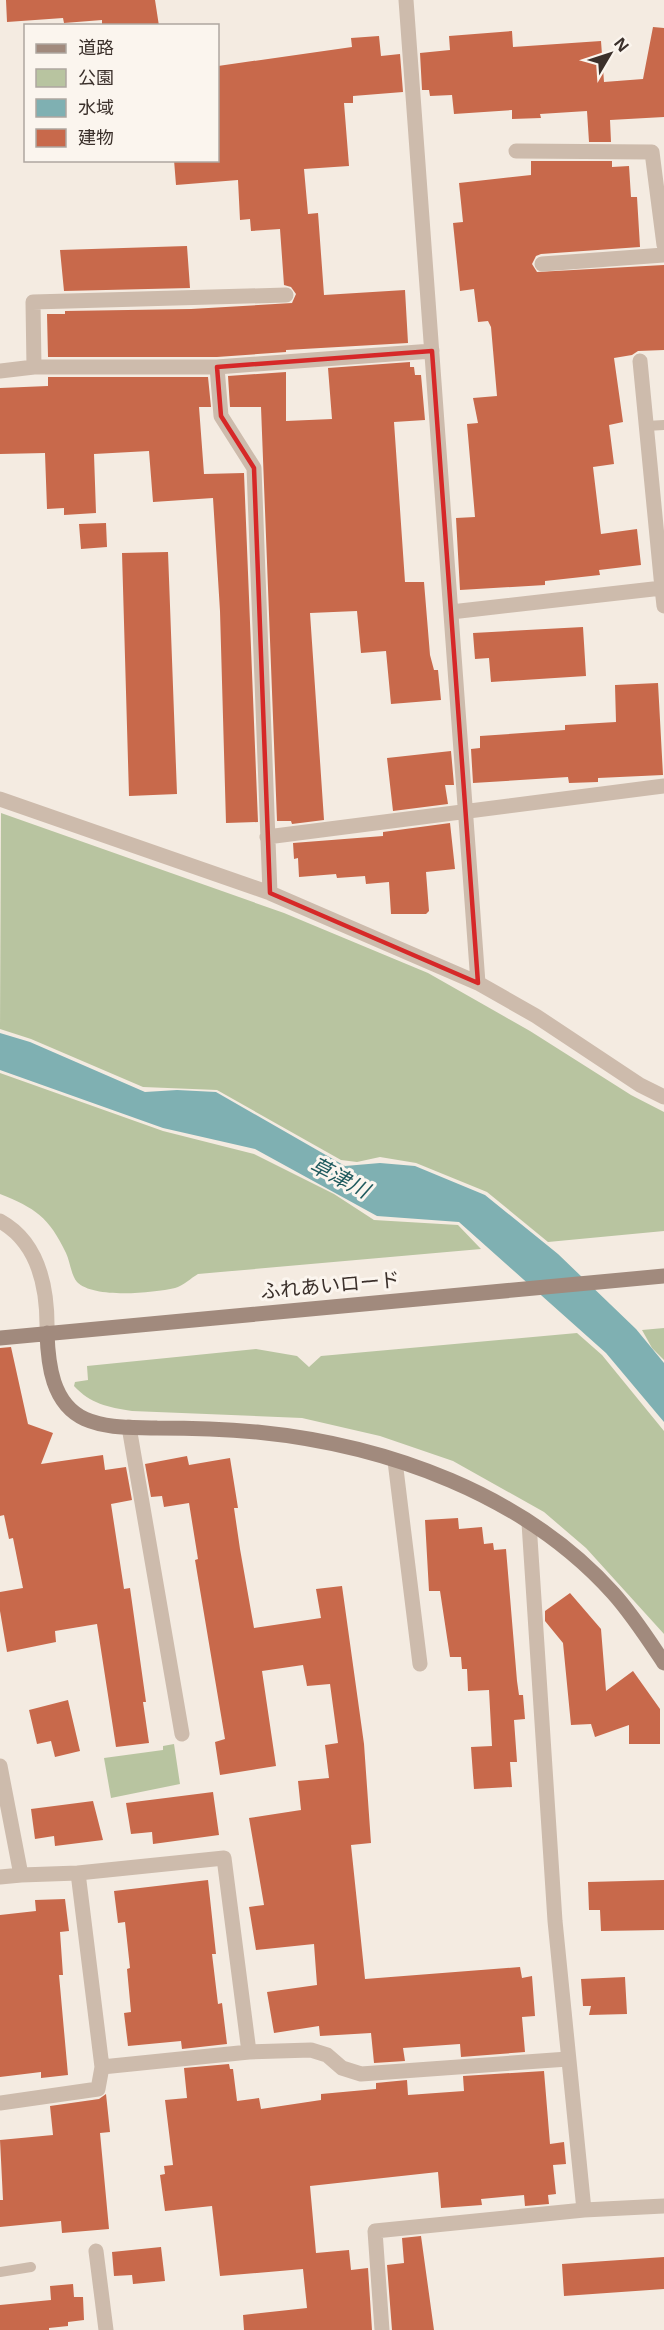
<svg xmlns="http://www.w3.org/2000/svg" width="664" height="2330" viewBox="0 0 664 2330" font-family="'Noto Sans','Noto Sans JP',sans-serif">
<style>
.green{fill:#b8c4a0}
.water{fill:#7fb0b2}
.building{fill:#c8694b}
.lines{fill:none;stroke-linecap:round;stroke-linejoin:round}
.lane{stroke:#cdbbac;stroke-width:10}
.street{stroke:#cdbbac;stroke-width:15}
.secondary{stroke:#a18a7d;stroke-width:15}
.marked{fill:none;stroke:#d62828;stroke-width:4.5;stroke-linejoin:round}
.labels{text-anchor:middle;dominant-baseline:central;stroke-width:6;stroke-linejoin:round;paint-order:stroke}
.street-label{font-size:20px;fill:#3b302b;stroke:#fbf5ee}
.water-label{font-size:21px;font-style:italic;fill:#1f5a5e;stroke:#fbf5ee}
</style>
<rect width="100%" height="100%" fill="#f4ebe1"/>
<!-- green -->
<path class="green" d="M1,813l283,100 144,60 102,58 101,64 33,17v119l-116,11 -61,-50 -71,-29 -36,-6 -23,5 -16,-2 -124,-70 -74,-3 -112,-48 -31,-10z
M0,1073l163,58 91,23 80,40 40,26 84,5 23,24 -283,25c-7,4 -15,12 -23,14 -23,5 -81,11 -98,-6 -6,-7 -7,-21 -11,-29 -17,-36 -31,-45 -66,-59z
M664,1328v32l-12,-12 -10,-18z
M577,1333l25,22 62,76v203l-78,-86 -42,-36 -91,-51 -73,-25 -78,-18 -170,-7c-25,-4 -41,-7 -58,-25l1,-4 13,-2 -1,-14 169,-17 41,7 12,11 12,-11z
M174,1744l6,40 -69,14 -7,-40 59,-8v-4z"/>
<!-- water -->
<path class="water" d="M0,1033l30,9 115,50 32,-2 39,2 129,74 35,-3 35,3 70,29 73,59 78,75 28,34v59l-58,-69 -147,-131 -82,-6 -122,-67 -92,-21 -163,-58z"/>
<!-- building -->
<path class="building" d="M6,0h149l4,26h-57v-6l-38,3 -1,-5 -56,4z
M653,27l11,1v89l-54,3 1,22h-22l-2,-31 -47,3 1,4 -29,1v-9l-58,4 -2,-19 -22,1 -1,-6h-7l-2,-37 30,-3 -1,-14 63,-5 1,16 88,-6 3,41 39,-3z
M379,36l2,20 19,-2 3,38 -50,4v7h-9l5,63 -45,3 4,45 10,-1 6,82 81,-5 3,53 -122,7v2l-69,5h-169l-1,-43h18v-3l126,-2 101,-6 4,-9 -5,-7 -7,-2 -4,-56 -29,2 -1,-12 -10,1 -2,-40 -62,5 -2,-25h44v-94l134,-19 -1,-9z
M531,161h81v6l17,-1 2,31h6l3,50 -99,7 -5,2 -4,8 5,8 127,-7v85l-26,1 -6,4 -18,3 9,64 -14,3 5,39 -21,3 8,67 36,-5 4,36 -42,5 1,5 -55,6v4l-85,5 -4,-72 19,-1 -8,-93 11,-1 -5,-25 24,-2 -6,-69 -3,-6 -10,1 -4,-33 -14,2 -7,-68 10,-1 -4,-39 72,-8z
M187,246l3,42 -126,3 -4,-41z
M410,362v5h4l1,8h6l4,45 -31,2 11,160h19l6,73 4,15h4l3,30 -50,4 -5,-53 -25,2 -4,-42 -47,2 14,207 -32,4 -1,-3h-14l-16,-414h-31l-2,-31 58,-4v49l46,-2 -4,-51z
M48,377h160l3,30h-12l5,67 40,-1 14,349 -32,1 -6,-212 -7,-113 -60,4 -4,-51 -55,3 2,59 -32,2v-7l-17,1 -2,-56 -45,1v-66l48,-2z
M106,523l1,24 -26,2 -2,-25z
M168,552l9,242 -48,2 -7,-243z
M583,627l3,49 -95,6 -2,-24 -14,1 -2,-26z
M658,683l5,92 -65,3v4l-29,1 -1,-6 -95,6 -2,-34 9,-1v-12l85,-6v-5l51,-3 -1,-37z
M451,751l3,34h-9l3,19 -55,7 -6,-53z
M450,823l5,46 -29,3 3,39 -3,3h-35l-2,-32 -23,2 -1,-8 -28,2 -1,-4 -37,3 -1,-19 -4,1 -1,-16 90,-7v-4z
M11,1347l17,77 25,9 -12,31 62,-9 2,15 21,-3 6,33 -21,4 13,85 6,-1 16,114h-3l6,41 -33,4 -19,-123 -42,7 1,11 -49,10 -7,-41v-19l23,-4 -10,-50 -4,1 -5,-24 -4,1v-168z
M187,1456l2,9 41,-7 8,50h-4l6,41 14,79 67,-10 -5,-29 26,-3 22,158 7,99 -20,2 14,134 155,-12 2,11 10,-2 3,40 -13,1 3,35 -64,5 -1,-13 -57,4 2,13 -31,2 -3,-30 -51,3 -1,-10 -45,7 -7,-41 50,-7 -3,-41 -58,6 -7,-43 15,-2 -15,-87 52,-8 -3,-29 31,-3 -4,-33 13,-2 -8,-59 -23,2 -4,-21 -41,6 14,95 -56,9 -5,-33 10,-3 -30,-179 3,-1 -9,-56 -25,4 -2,-11 -11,1 -6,-33z
M458,1518l1,11 23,-2 2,17 9,-1 1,7 12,-1 11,132 2,14h4l2,24 -11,1 3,42h-7l2,25 -38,2 -3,-42 21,-1 -3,-56 -21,1 -1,-22h-5l-1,-12h-11l-10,-66h-11l-4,-71z
M570,1593l31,36 5,62 27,-20 27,38v35h-31v-19l-34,12 -4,-13 -20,1 -8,-82 -18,-22v-10z
M68,1700l12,51 -25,6 -4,-16 -14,3 -8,-34z
M213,1792l6,43 -66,9 -1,-12 -21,2 -5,-31z
M93,1801l10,39 -48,6 -1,-10 -19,3 -4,-30z
M208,1880l8,74h-4l6,50 4,-1 5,41 -45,5 -1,-8 -53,5 -4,-33 7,-1 -4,-43 3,-1 -5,-46 -7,1 -4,-32z
M664,1880v50l-63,1 -1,-21h-11l-1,-28z
M65,1899l4,32 -9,1 3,43h-4l9,100 -27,3v-6l-41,5v-162l36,-4 -1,-11z
M625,1977l2,37 -38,1 2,-9h-8l-2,-27z
M229,2064l1,5h3l4,32 22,-3 2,11 60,-9v-6l55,-5v-6l31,-3 1,15 56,-4 -1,-15 81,-5 6,73 14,-2 2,22 -13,1 3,29 -8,1 1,9 -24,2 -1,-11 -43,4 1,6 -41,3 -3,-36 -128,14 6,67 33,-3 2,20 17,-2 4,62h-128l-1,-15 64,-7 -4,-39 -83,7 -8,-70 -47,5 -5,-36 5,-1 -1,-8 9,-1 -8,-65 22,-2 -3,-30z
M106,2094l4,38 -10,1 9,96 -47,4 -1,-12 -61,6v-27h3l-3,-60 53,-5 -3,-29 49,-7z
M421,2236l13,94h-42l-5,-65 17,-2 -2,-25z
M161,2247l4,34 -32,3 -1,-9 -18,1 -2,-24z
M664,2257v32l-100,7 -2,-32z
M73,2284l1,13h9l1,23 -16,2v4l-19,2v2h-49v-25l51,-5 -1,-14z"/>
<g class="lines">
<!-- lane -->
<path class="lane" d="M646,426l18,-1
M0,2272l31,-5"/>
<!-- street -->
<path class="street" d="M406,0l72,983
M516,151l136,1 12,93
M542,264l122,-9
M640,361l22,227
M34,367l-1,-65 253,-7
M217,367l4,49 33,52 16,425
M0,371l34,-4h183l215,-16
M451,612l211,-24 2,18
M0,799l270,94 208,90 58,33 104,69 24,12
M267,837l397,-51
M0,1221c40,22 48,70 47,112
M129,1427l53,307
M395,1461l25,203
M529,1523l26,398 29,289
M0,1766l21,109 57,-2 146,-15 25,194
M78,1873l24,194
M0,1877l21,-2
M0,2103l98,-14 4,-22 147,-15 62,-2 16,5 15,13 19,6 207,-15
M96,2251l10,79
M382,2330l-7,-99 209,-21 80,-4"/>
<!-- secondary -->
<path class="secondary" d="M47,1333c1,31 5,71 38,86 23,10 48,8 72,9 33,0 67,1 100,4 130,13 267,62 356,161 19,21 35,46 51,70
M0,1338l664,-62"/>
</g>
<!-- marked area -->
<path class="marked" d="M432,351l46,632 -208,-90 -16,-425 -33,-52 -4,-49z"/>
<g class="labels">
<!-- street labels -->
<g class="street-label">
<text transform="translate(330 1285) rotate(-5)">ふれあいロード</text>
</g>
<!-- water labels -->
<g class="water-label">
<text transform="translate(340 1177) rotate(27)">草津川</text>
</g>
</g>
<!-- legend -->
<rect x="24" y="24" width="195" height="138" fill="#fbf5ee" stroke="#aea6a0" stroke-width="1.5"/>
<rect x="36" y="44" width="30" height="9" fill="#a18a7d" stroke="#aea6a0" stroke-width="1.5"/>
<text x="78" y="54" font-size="18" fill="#3b302b">道路</text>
<rect x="36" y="69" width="30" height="18" fill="#b8c4a0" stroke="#aea6a0" stroke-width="1.5"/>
<text x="78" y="84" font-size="18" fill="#3b302b">公園</text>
<rect x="36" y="99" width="30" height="18" fill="#7fb0b2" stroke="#aea6a0" stroke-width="1.5"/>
<text x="78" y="114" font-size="18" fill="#3b302b">水域</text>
<rect x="36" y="129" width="30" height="18" fill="#c8694b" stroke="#aea6a0" stroke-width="1.5"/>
<text x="78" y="144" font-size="18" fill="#3b302b">建物</text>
<!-- north arrow -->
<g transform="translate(610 54) rotate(51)" stroke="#fbf5ee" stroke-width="4.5" paint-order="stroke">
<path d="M0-4.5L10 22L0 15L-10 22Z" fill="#3b302b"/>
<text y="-9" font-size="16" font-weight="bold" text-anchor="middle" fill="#3b302b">N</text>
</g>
</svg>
